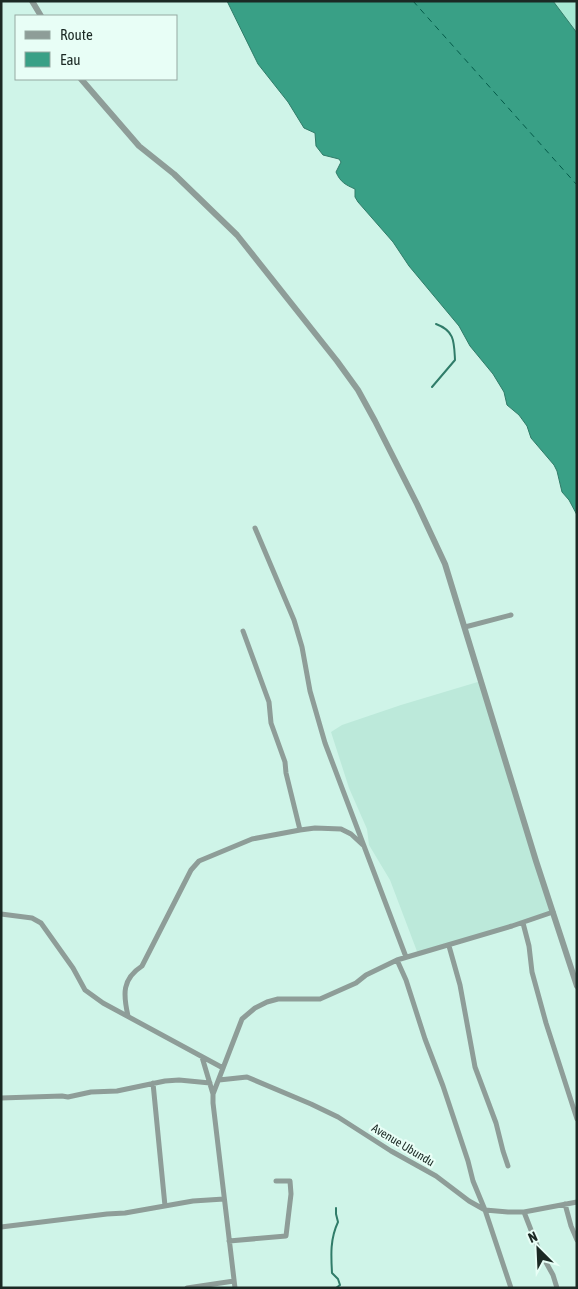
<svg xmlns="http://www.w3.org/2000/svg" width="578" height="1289" viewBox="0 0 578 1289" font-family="'Asap Condensed',sans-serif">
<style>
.built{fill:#bce9da}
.green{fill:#a6e9d4}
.water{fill:#39a086;stroke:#307c69}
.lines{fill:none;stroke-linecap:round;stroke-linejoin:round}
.stream{stroke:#307c69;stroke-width:2}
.ferry{stroke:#045b49;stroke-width:1;stroke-dasharray:6 5;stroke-linecap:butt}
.minor{stroke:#8e9d98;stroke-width:5}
.tertiary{stroke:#8e9d98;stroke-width:6}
.labels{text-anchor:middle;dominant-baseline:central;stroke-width:4.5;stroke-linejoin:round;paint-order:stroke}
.street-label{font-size:12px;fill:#1b2924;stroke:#e8fef6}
</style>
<rect width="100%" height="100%" fill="#cff4e8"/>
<!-- built -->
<path class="built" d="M481,681l71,229 -7,4 -127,40 -28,-74 -21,-35 -2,-16 -18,-41 -18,-56 11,-7 59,-20z"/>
<!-- green -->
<path class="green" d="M553,1h24v32z"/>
<!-- water -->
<path class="water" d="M227,1h326l24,32v482l-8,-15 -7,-8 -5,-21 -3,-6 -23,-27 -4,-12 -8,-11 -12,-10 -3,-13 -11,-18 -23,-28 -11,-20 -50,-60 -16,-24 -35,-40 -3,-5v-8c-9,-4 -15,-7 -19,-17l5,-10 -2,-3 -16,-4 -7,-9 -1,-13 -11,-5 -16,-26 -30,-38z"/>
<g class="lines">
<!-- stream -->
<path class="stream" d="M432,387l23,-27c-1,-18 0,-29 -19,-36
M336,1208v6l2,8c-8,17 -7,33 -6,51l6,6 2,6 -4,3"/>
<!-- ferry -->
<path class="ferry" d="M413,1l164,184"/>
<!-- minor -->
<path class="minor" d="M255,528l39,92 8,27 8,44 15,52 81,214
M465,627l46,-12
M243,631l26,71 2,21 14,39 1,11 14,57
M1,914l31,4 9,5 32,45 12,22 18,13 120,65
M523,923l6,23 3,26 14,51 31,96
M449,946l11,39 15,82 21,56 7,28 5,15
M397,960l9,20 19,59 18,47 25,75 5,20 12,29 26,78
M128,1016c-5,-22 -6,-37 14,-50l49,-96 8,-9 53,-22 48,-9 15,-2 26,1 10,5 13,12
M202,1057l11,37
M219,1080l28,-3 64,27 27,13 53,34 45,25 33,25 16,9 23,2h16l53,-10
M153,1083l12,123
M1,1098l61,-2 6,1 23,-5 26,-1 48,-10 14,-1 31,3
M565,1204l6,22 6,14
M524,1212l14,36 15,27 4,13
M1,1227l106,-13 18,-1 68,-12 31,-2
M229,1241l57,-5 5,-42 -1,-13h-14
M187,1288l47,-7
M235,1288l-22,-185v-9l29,-75 13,-11 12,-6 11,-3h42l36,-16 10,-8 31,-15 115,-34 41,-14"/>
<!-- tertiary -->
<path class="tertiary" d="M32,1l9,15
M81,79l58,67 35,28 63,61 100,126 21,29 17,31 42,83 28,60 91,297 41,125"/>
</g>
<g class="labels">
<!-- street labels -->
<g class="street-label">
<text transform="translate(403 1145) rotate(31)">Avenue Ubundu</text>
</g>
</g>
<!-- border -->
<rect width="578" height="1289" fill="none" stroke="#1b2924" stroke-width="5"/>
<!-- legend -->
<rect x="15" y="15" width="162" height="65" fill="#e8fef6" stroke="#96a9a2"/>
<rect x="25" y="31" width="25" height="8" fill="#8e9d98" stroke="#96a9a2"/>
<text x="60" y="40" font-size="15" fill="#1b2924">Route</text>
<rect x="25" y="52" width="25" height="15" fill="#39a086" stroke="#96a9a2"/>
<text x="60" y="65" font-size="15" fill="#1b2924">Eau</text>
<!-- north arrow -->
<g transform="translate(538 1249) rotate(336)" stroke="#e8fef6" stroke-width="4" paint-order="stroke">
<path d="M0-4L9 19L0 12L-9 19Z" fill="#1b2924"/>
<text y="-8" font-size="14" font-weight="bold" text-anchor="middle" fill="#1b2924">N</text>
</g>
</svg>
